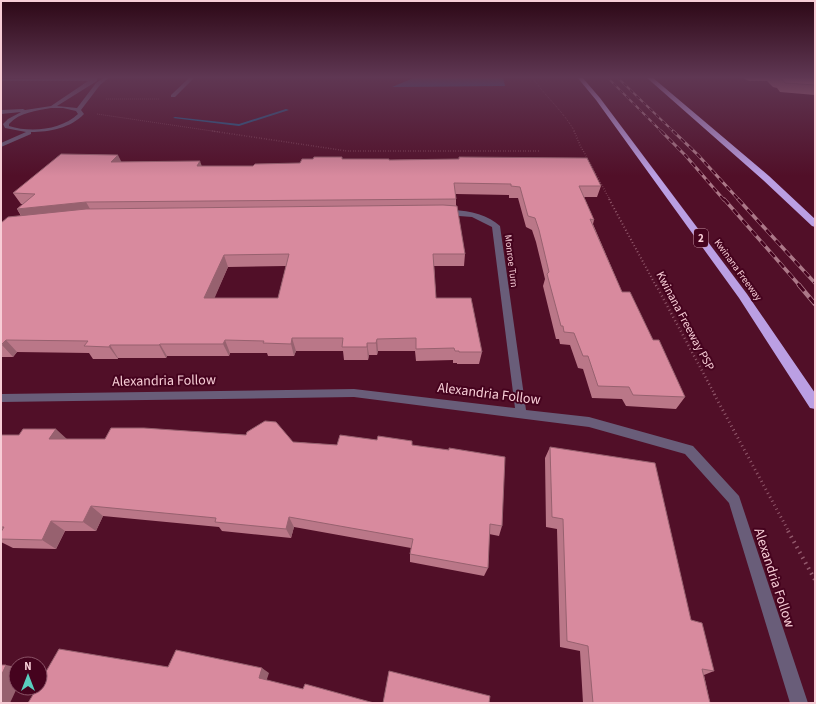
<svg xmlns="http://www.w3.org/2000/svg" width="816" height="704" viewBox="0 0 816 704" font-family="'Source Sans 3',sans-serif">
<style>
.water{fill:#1c608f}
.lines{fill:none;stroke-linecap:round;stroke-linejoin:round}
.stream{fill:#1c608f;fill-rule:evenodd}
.path-far5{stroke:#92596c;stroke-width:1;stroke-dasharray:0.5 1.5;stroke-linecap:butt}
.path-far4{stroke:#92596c;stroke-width:1.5;stroke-dasharray:0.5 2;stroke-linecap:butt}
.path-far3{stroke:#92596c;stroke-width:2;stroke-dasharray:1 2.5;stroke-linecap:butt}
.path-far2{stroke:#92596c;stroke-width:2.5;stroke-dasharray:1 3;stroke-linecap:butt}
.path-far1{stroke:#92596c;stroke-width:3;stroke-dasharray:1 3.5;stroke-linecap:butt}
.path{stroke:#92596c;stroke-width:4;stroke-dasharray:1.5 4.5;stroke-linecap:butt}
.minor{fill:#695d79;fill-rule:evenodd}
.highway{fill:#bb9fe3;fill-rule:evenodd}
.rail-far3-casing{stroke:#ac7888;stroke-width:2}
.rail-far2-casing{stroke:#ac7888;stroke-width:3}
.rail-far1-casing{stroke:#ac7888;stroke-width:3.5}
.rail-casing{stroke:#ac7888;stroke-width:4.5}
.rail-far3{stroke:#45031e;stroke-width:1.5;stroke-dasharray:4.5;stroke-linecap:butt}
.rail-far2{stroke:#45031e;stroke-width:2;stroke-dasharray:5.5;stroke-linecap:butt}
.rail-far1{stroke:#45031e;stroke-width:2.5;stroke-dasharray:7;stroke-linecap:butt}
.rail{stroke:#45031e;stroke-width:3;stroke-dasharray:8;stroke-linecap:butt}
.wall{fill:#ba7788;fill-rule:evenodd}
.shaded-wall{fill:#97616f}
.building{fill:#d88a9e;stroke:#97616f;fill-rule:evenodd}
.labels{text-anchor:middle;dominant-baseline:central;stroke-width:4;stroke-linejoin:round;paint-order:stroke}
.far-street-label{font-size:10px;fill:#f7cdd6;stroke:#45031e}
.shield{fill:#45031e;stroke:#c2909f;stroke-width:1}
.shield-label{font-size:11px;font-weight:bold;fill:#f7cdd6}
.street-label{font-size:12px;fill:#f7cdd6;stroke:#45031e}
.near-street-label{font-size:14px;fill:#f7cdd6;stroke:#45031e}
</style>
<rect width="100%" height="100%" fill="#510f28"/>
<!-- water -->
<path class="water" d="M416,77h87l2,9 -113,1z"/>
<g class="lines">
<!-- stream -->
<path class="stream" d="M286,109l3,1 -50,16 -66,-8 2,-1 64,7z"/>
<!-- path-far5 -->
<path class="path-far5" d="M532,77c13,19 31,34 43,55
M106,99h53
M97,114l122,18"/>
<!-- path-far4 -->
<path class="path-far4" d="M212,131l135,20h193
M574,131l6,14 30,55"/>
<!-- path-far3 -->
<path class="path-far3" d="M609,199l47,87"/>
<!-- path-far2 -->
<path class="path-far2" d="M656,285l59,110"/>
<!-- path-far1 -->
<path class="path-far1" d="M714,394l75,138"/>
<!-- path -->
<path class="path" d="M788,531l27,49"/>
<!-- minor -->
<path class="minor" d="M105,77h5l-10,8 -19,25 3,4c-13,14 -35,18 -53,18v2l-30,13v-4l25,-11 -21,-4 -2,-4 5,-5 13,-7 -20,2v-4l22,-1 2,1 26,-4 37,-25h-87v-2l96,-1v3l-40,25 20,2 19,-25zM51,108h12l13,3 2,3c-17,16 -47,19 -69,12v-2c11,-12 27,-13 42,-16z
M190,77h5l-20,20h-4v-2z
M443,211c17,-3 44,2 57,15l26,184 63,7 104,29 46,50 69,207h-18l-61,-200 -44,-49 -96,-27 -235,-30 -353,5v-8l353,-5 161,19 -23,-181 -20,-10 -26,-2 -4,-2z"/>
<!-- highway -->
<path class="highway" d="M577,77h5l18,21 147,196 68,99v16l-5,-1 -71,-110 -143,-198z
M646,77h6l117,99 46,43v8l-3,-1 -49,-46z"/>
<!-- rail-far3 casing -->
<g class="rail-far3-casing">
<path id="rail-far3" d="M607,77l55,55
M617,77l57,55"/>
</g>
<!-- rail-far2 casing -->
<g class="rail-far2-casing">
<path id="rail-far2" d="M661,131l24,24 39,45
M673,131l25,24 41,45"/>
</g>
<!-- rail-far1 casing -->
<g class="rail-far1-casing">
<path id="rail-far1" d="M724,199l76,87
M738,199l77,84"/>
</g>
<!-- rail casing -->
<g class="rail-casing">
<path id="rail" d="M799,285l16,19"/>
</g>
<!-- rail-far3 -->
<use href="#rail-far3" class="rail-far3"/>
<!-- rail-far2 -->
<use href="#rail-far2" class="rail-far2"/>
<!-- rail-far1 -->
<use href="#rail-far1" class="rail-far1"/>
<!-- rail -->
<use href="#rail" class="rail"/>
</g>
<!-- wall -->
<path class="wall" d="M741,77h74v18l-35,-3 -3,-4 -4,-1 -6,-6h-18z
M459,157l142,29 -4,11h-13l10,23 -1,4 29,68 31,48 32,57 -9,12 -50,-3 -4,-7 -30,-1 -9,-29 -5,-1 -8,-23 -10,-1 -1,-5h-3l-13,-53 2,-7 -9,-37 -4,-12 -6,-3 -8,-29h-9v-3l-53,-1v12l9,48 -1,12h-30l2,32 46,54 -3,12h-22v-1h-4v-3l-37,1 -1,-10h-37l-1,4h-8l-1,5h-24l-1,-9h-47l-2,5h-26l-1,-3h-37l-1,3h-62l-1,2h-48v1h-25l-4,-6 -72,-1 -4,5h-12v-134l20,-7 -4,-7 6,-5h-2l-8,-11 108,-31 81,4h51l47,-3 42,-4 47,1 70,-1zM286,266l-8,32h-64l14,-31z
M1,435l66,4 226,3 44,3h75l90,81 -3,10 -10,-2 -1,34 -4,8 -74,-14v-8l1,-6 -117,-21 -3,11 -69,-7 -3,-4 -116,-11 -7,15h-31l-9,18 -43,-1 -12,-6z
M550,447l141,173 23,51 -10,4 6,28h-127l-3,-52 -20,-4 -3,-118 -11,-2 -1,-69z"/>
<!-- shaded-wall -->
<path class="shaded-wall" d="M118,155l5,10 -12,-3z
M200,161l4,11 -7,-6z
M86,202l7,12 -68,7 -8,-12z
M224,255l4,12 -19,44 -5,-13z
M292,338l4,13 -2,5 -3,-12z
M377,339l1,12 -1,4 -1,-12z
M6,340l11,12 -4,5 -11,-12z
M225,340l5,13 -1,3 -6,-12z
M367,343l2,12 -1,5 -1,-13z
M160,344l7,12 -1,2 -7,-13z
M110,345l8,13v1l-9,-12z
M56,429l12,11 -19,-1z
M91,506l12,10 -7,15 -13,-9z
M289,517l5,10 -3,11 -5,-9z
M51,521l14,10 -9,18 -14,-9z
M6,665l10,2v21h1l-7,15h-9v-27z
M262,668l7,5 -3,9 -7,-4z"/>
<!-- building -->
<path class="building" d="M776,77h39v8l-30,-2 -3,-4h-4z
M61,154l57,1 -7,7 89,-1 -3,5h56l2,-2 45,-1 2,-4h11l1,-2h28v2h47v1l70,-1v-2l128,1 14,28h-22l15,34 -4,-1 32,73h8l23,48h6l26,57 -52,-2 -4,-8 -31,-1 -10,-30h-5l-9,-23 -10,-1 -1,-6h-2l-14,-52 2,-2 -10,-42 -4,-12 -7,-2 -8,-29 -9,-1v-2l-57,-1 2,16 -370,3 -69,7 18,-15 -22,-1z
M443,205l14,1 8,48h-32l3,44h35l11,54h-23v-1h-4l-1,-3 -38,1v-11l-39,1 -1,4h-9v4h-25l1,-9h-51l-1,6 -28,-1 1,-2 -39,-1 -2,4h-63l-1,1h-49l-1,2 -25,-1 4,-5 -82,-1 -5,5v-122l7,-6 78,-8zM289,254l-11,44h-74l20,-43z
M265,421l11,1 17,20 44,3 3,-10 37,5 1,-4 34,5v4l37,5v-2l56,9 -3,69 -12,-2 -2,44 -78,-14 3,-15 -124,-22 -3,12 -71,-7 1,-4 -125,-12 -8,16 -32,-1 -9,19 -41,-1v-7l3,-5h-3v-92h18l4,-6h33l-7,10h56l6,-11h33l102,7 1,-3z
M550,447l105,16 36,157 11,3 12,48 -12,-2 8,34h-117l-5,-57 -21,-5 -4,-122 -11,-2z
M59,649l109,18 8,-17 86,18 -3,10 44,11 2,-5 69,19h-346l9,-15h3v-6z
M1,665h5l-5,11z
M389,671l101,25 -1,7h-106z"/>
<!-- sky -->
<linearGradient id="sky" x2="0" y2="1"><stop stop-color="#2d0816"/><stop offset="0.44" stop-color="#5f3753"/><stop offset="1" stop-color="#5f3753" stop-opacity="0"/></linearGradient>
<rect width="816" height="176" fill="url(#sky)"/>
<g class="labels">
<!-- far-street labels -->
<g class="far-street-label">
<text transform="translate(511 261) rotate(83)">Monroe Turn</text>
<text transform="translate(738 270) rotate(54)">Kwinana Freeway</text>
</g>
<!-- shield labels -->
<rect class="shield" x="694" y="229" width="14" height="18" rx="3"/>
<g class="shield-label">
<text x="701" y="238">2</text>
</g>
<!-- street labels -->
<g class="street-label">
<text transform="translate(685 321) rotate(62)">Kwinana Freeway PSP</text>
</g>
<!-- near-street labels -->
<g class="near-street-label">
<text transform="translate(164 381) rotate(-1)">Alexandria Follow</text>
<text transform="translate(489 394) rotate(7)">Alexandria Follow</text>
<text transform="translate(774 578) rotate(72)">Alexandria Follow</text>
</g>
</g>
<!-- border -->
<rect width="816" height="704" fill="none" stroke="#f7cdd6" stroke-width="4"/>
<!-- north arrow -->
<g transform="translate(28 676)"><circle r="19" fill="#45031e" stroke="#8c5468"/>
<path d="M0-3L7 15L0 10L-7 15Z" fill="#59cebe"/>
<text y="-6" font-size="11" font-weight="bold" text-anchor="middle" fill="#f7cdd6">N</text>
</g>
</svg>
